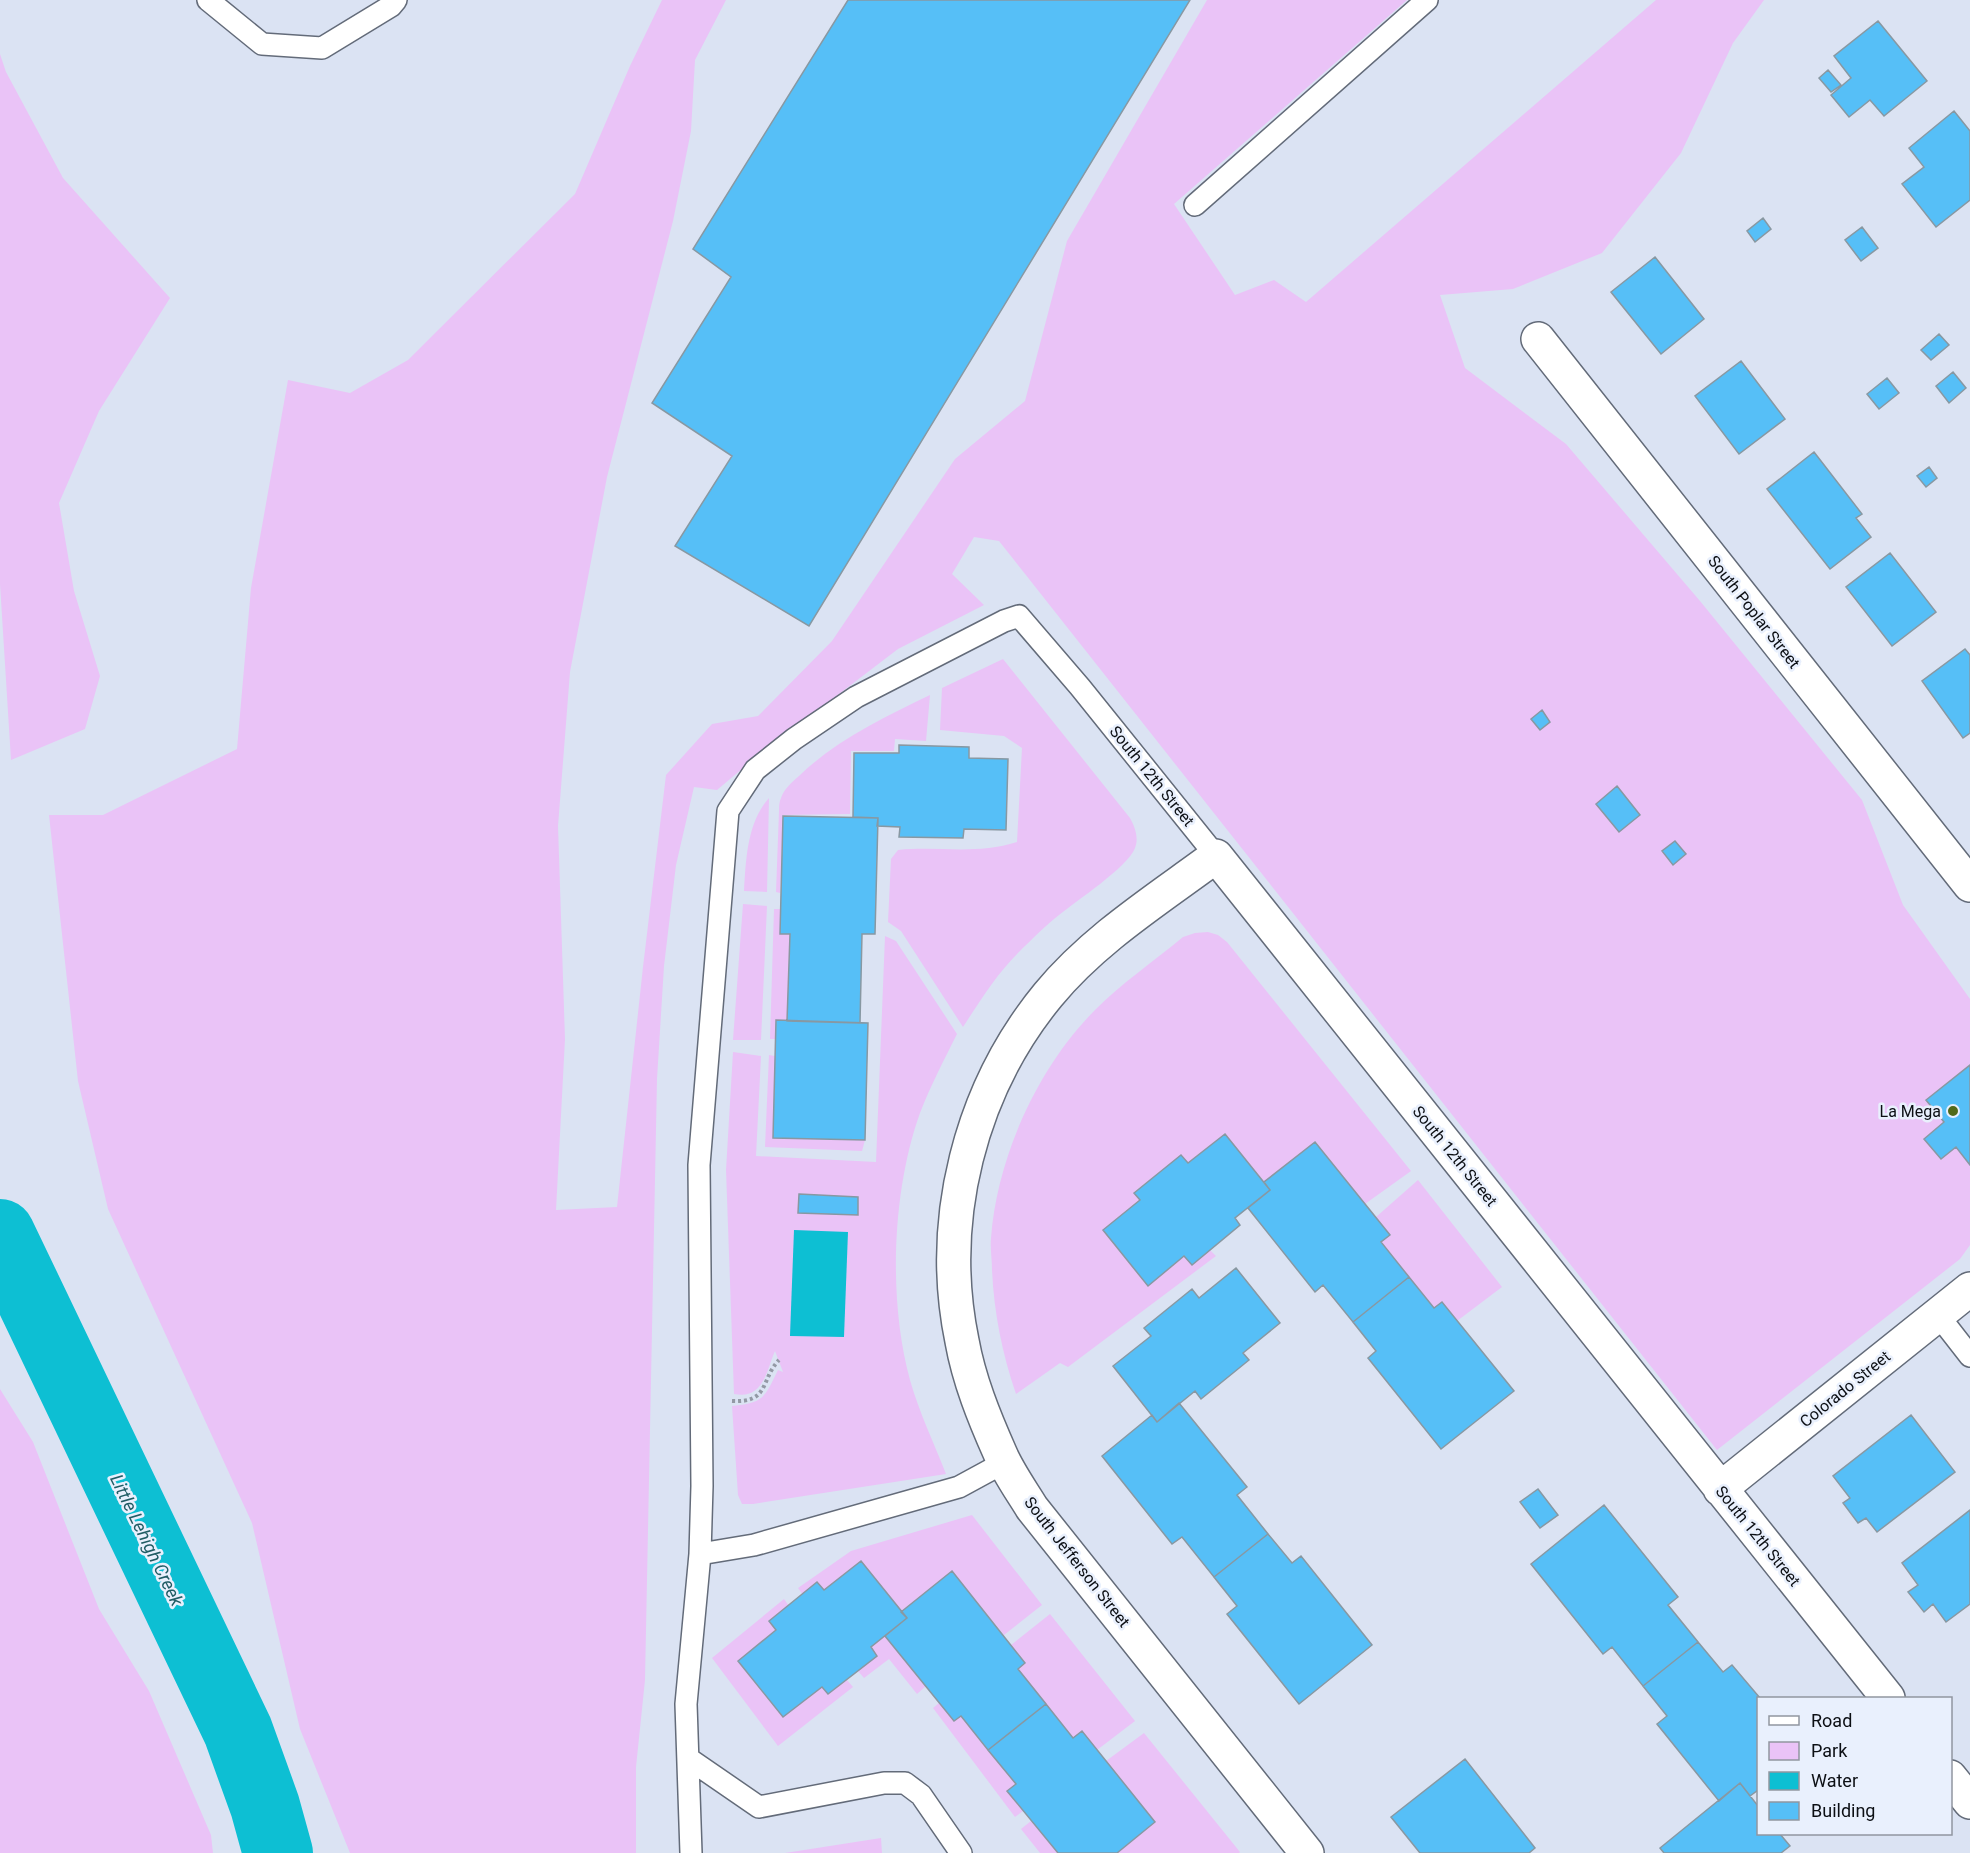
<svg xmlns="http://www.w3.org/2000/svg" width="1970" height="1853" viewBox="0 0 1970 1853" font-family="Roboto,sans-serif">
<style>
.green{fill:#eac3f7}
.water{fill:#0dbfd3}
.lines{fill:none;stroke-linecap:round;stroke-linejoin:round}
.river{stroke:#0dbfd3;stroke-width:70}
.building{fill:#56bff7;stroke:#8898a2;stroke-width:1.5}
.service-casing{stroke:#636b79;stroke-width:24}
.minor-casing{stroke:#636b79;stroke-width:36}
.path{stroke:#9399a5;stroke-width:4;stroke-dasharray:3 3;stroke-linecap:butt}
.service{stroke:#fff;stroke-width:21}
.minor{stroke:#fff;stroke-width:33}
.poi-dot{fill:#506919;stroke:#e9f0fd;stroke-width:2}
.labels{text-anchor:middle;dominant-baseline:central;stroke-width:5;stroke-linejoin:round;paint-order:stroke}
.street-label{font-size:16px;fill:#0c0f14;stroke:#e9f0fd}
.poi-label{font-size:16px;fill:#0c0f14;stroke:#e9f0fd;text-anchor:end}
.water-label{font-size:18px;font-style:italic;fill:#205c64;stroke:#e9f0fd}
</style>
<rect width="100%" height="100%" fill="#dbe3f3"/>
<!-- green -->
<path class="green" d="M662,0h64l-31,60 -4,71 -18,90 -66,256 -37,195 -12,154 7,213 -9,171 61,-3 26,-240 23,-192 46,-51 46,-8 74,-75 123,-182 70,-58 42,-160 140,-241h200l-233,204 61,91 39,-15 32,22 350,-302h108l-31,43 -52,110 -79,100 -89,36 -73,6 25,73 101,76 134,157 162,199 41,105 67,94v246l-10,14 -243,191 -718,-909 -25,-4 -22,37 32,31 -86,44 -143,109 -38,32 -23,-3 -18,78 -12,101 -7,113 -12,601 -9,87v86h-286l-50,-124 -48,-206 -144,-314 -30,-128 -29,-266h54l134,-66 14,-161 37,-208 62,13 58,-33 167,-166 55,-128z
M0,54l6,18 57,106 107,120 -71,113 -40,92 15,88 26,85 -15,53 -74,31 -11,-176z
M1003,659l127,159c5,9 9,20 5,30 -7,19 -59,53 -76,67 -14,11 -28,25 -41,38 -22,22 -38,48 -55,74l-62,-96 -13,-9 3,-63 7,-9c41,-4 79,5 119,-8l5,-94 -18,-12 -64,-6 2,-42z
M930,695l-4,46 -31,-2 -1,12h-43l-1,63 -67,1 -3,78 -4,-1 3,-81c0,-4 0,-9 2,-13 3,-9 11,-16 18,-22 37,-36 84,-58 131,-81z
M769,798l-2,94 -23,-1c2,-32 3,-68 25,-93z
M743,904l24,2 -6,134h-28z
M774,909h6v25h10l-3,87h-11v18h-6z
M1208,932l10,3 9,7 184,229 -46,33 -49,-62 -52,40 -39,-48 -37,29 -7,-8 -47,37 6,8 -37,30 45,56 36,-30 8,9 18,-15 6,6 -148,111 -8,-4 -44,31c-14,-41 -22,-81 -24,-124 0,-11 -2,-22 -1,-32 6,-81 47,-171 104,-228 27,-27 59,-49 88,-73l12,-4z
M885,936l11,5 61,93c-13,26 -27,53 -37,79 -28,78 -32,187 -10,267 9,32 24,63 36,94l-193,30h-11l-4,-9 -6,-89c33,-4 32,-8 46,-36l5,2 -8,-21c-9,21 -12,49 -41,43l-8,-224 7,-118 28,4 -5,100 120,6z
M769,1055l6,1 -2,82 92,2 -3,11 -97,-4z
M1418,1180l84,107 -45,34 -23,-13 -53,-66 9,-7 -14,-18z
M0,1389l33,53 66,167 50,82 62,144 2,18h-213z
M972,1515l70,90 -38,30 -52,-64 -51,41 -77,-22 -21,5 -5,-7 53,-37z
M784,1599l5,7 -20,15 7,9 -38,32 45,55 39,-30 6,7 19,-14 6,7 -75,59 -66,-88z
M1050,1614l85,107 -38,29 -24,-12 -55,-69 7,-7 -14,-17z
M885,1636l41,50 -9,8 -28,-35 -25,19 -6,-7 19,-15 -6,-9z
M939,1703l15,18 7,-5 55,68 -9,7 16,20 -8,6 -82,-109z
M1144,1733l96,119 -1,1h-122l38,-31 -49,-61z
M1031,1821l27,32h-18l-19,-24z
M881,1838l1,15h-97z"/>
<!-- water -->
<path class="water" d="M794,1230l54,2 -4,105 -54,-1z"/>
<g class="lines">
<!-- river -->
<path class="river" d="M0,1234l238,497 27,75 13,47"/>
</g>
<!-- building -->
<path class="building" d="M848,0h342l-381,626 -134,-80 57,-90 -80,-53 79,-126 -38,-28z
M1878,21l49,60 -43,35 -14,-16 -21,17 -18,-22 20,-17 -17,-22z
M1828,70l13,15 -10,7 -12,-14z
M1954,111l16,20v69l-34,27 -34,-43 22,-17 -15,-19z
M1763,218l8,11 -16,13 -8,-11z
M1862,227l16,21 -17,13 -16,-21z
M1655,257l49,62 -43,35 -50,-62z
M1939,334l10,11 -18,15 -10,-10z
M1741,361l44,58 -46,35 -44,-58z
M1953,372l13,16 -17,15 -13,-17z
M1887,378l12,15 -20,16 -12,-15z
M1814,452l48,62 -6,4 15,19 -41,32 -63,-80z
M1929,467l8,11 -11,9 -9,-11z
M1890,553l46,59 -44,34 -46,-59z
M1965,649l5,6v78l-7,5 -41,-57z
M1542,710l8,12 -10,8 -9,-11z
M899,745l70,2v11l39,1 -2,71 -42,-1 -1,9 -64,-1 1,-10 -23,-1 1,-8 -25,-1 1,-64h45z
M1617,786l23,29 -21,17 -23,-28z
M783,816l95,2 -3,116h-13l-2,89 -73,-2 3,-87h-10z
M1675,841l11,13 -13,11 -11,-14z
M776,1020l92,3 -3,117 -92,-2z
M1970,1065v100l-14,-18 -15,12 -17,-20 20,-17 -18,-22z
M1225,1134l45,56 -35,28 5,7 -48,40 -8,-9 -36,30 -45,-56 37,-30 -6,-7 47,-38 7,8z
M1315,1142l75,93 -9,7 28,35 -56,45 -30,-37 -8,7 -67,-84 22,-18 -6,-8z
M799,1194l59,3v18l-60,-2z
M1236,1268l44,55 -37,30 6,7 -48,39 -6,-8 -38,31 -44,-56 38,-30 -7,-8 48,-39 7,9z
M1409,1277l25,31 8,-6 72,89 -73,58 -73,-91 8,-7 -23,-29z
M1179,1403l68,84 -10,8 31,39 -54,43 -32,-40 -10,7 -70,-88 50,-41 5,7z
M1911,1415l44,57 -78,60 -11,-14 -8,5 -15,-20 7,-5 -17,-22z
M1538,1489l20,26 -18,13 -20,-26z
M1604,1505l74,92 -10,8 30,37 -55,44 -31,-39 -9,7 -72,-90z
M1970,1510v94l-24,18 -13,-18 -9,8 -16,-20 10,-7 -16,-22z
M1268,1534l24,29 9,-7 71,89 -73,59 -72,-90 10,-8 -23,-29z
M861,1561l46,57 -36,29 6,9 -49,38 -6,-7 -39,30 -45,-56 38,-31 -7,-9 48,-39 7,8z
M952,1571l73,92 -7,6 28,35 -58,46 -27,-34 -7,5 -69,-85 22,-18 -6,-6z
M1698,1642l25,30 9,-7 28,33 -2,92 -8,6 -10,-13 -21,18 -62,-77 10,-8 -24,-30z
M1046,1704l27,34 9,-7 73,91 -38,31h-59l-51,-62 9,-7 -28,-34z
M1465,1759l70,89 -6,5h-109l-29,-36z
M1740,1783l18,23v28h22l10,12 -9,7h-117l-4,-5z"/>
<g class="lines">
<!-- service casing -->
<g class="service-casing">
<path id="service" d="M208,0l54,44 60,4 69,-42 5,-6
M1195,205l232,-205
M1938,1315l32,41
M700,1554l54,-9 205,-58 46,-25
M689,1759l70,48 125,-24h21l16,12 40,58
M691,1853l-5,-149 14,-150 2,-68 -3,-321 29,-354 27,-41 39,-31 62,-42 148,-76 15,-5 61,71 136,169"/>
</g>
<!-- minor casing -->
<g class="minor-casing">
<path id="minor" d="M1538,339l432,546
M1720,1489l250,-200
M1950,1777l20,25
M1307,1853l-275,-345c-11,-18 -24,-36 -32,-55 -16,-36 -31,-73 -38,-112 -25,-121 8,-251 86,-346 46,-56 110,-96 168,-139l672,842"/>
</g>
<!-- path -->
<path class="path" d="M732,1401c38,2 28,-21 47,-41"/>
<!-- service -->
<use href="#service" class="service"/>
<!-- minor -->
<use href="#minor" class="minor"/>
</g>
<!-- markers -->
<circle class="poi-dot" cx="1953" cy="1111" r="6"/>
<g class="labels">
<!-- street labels -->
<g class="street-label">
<text transform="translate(1754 612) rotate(52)">South Poplar Street</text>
<text transform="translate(1152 776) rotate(51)">South 12th Street</text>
<text transform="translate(1455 1156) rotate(51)">South 12th Street</text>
<text transform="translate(1845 1389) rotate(-39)">Colorado Street</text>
<text transform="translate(1758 1536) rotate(51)">South 12th Street</text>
<text transform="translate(1077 1562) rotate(52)">South Jefferson Street</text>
</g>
<!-- poi labels -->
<g class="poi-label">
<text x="1941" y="1111">La Mega</text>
</g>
<!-- water labels -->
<g class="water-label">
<text transform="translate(147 1540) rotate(64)">Little Lehigh Creek</text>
</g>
</g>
<!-- legend -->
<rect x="1757" y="1697" width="195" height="138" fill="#e9f0fd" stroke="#9196a0" stroke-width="1.5"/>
<rect x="1769" y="1716" width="30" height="9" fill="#ffffff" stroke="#9196a0" stroke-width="1.5"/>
<text x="1811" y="1727" font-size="18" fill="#0c0f14">Road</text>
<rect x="1769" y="1742" width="30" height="18" fill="#eac3f7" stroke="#9196a0" stroke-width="1.5"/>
<text x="1811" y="1757" font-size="18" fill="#0c0f14">Park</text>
<rect x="1769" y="1772" width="30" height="18" fill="#0dbfd3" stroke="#9196a0" stroke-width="1.5"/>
<text x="1811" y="1787" font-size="18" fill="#0c0f14">Water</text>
<rect x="1769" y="1802" width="30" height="18" fill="#56bff7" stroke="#9196a0" stroke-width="1.5"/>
<text x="1811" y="1817" font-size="18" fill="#0c0f14">Building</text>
</svg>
